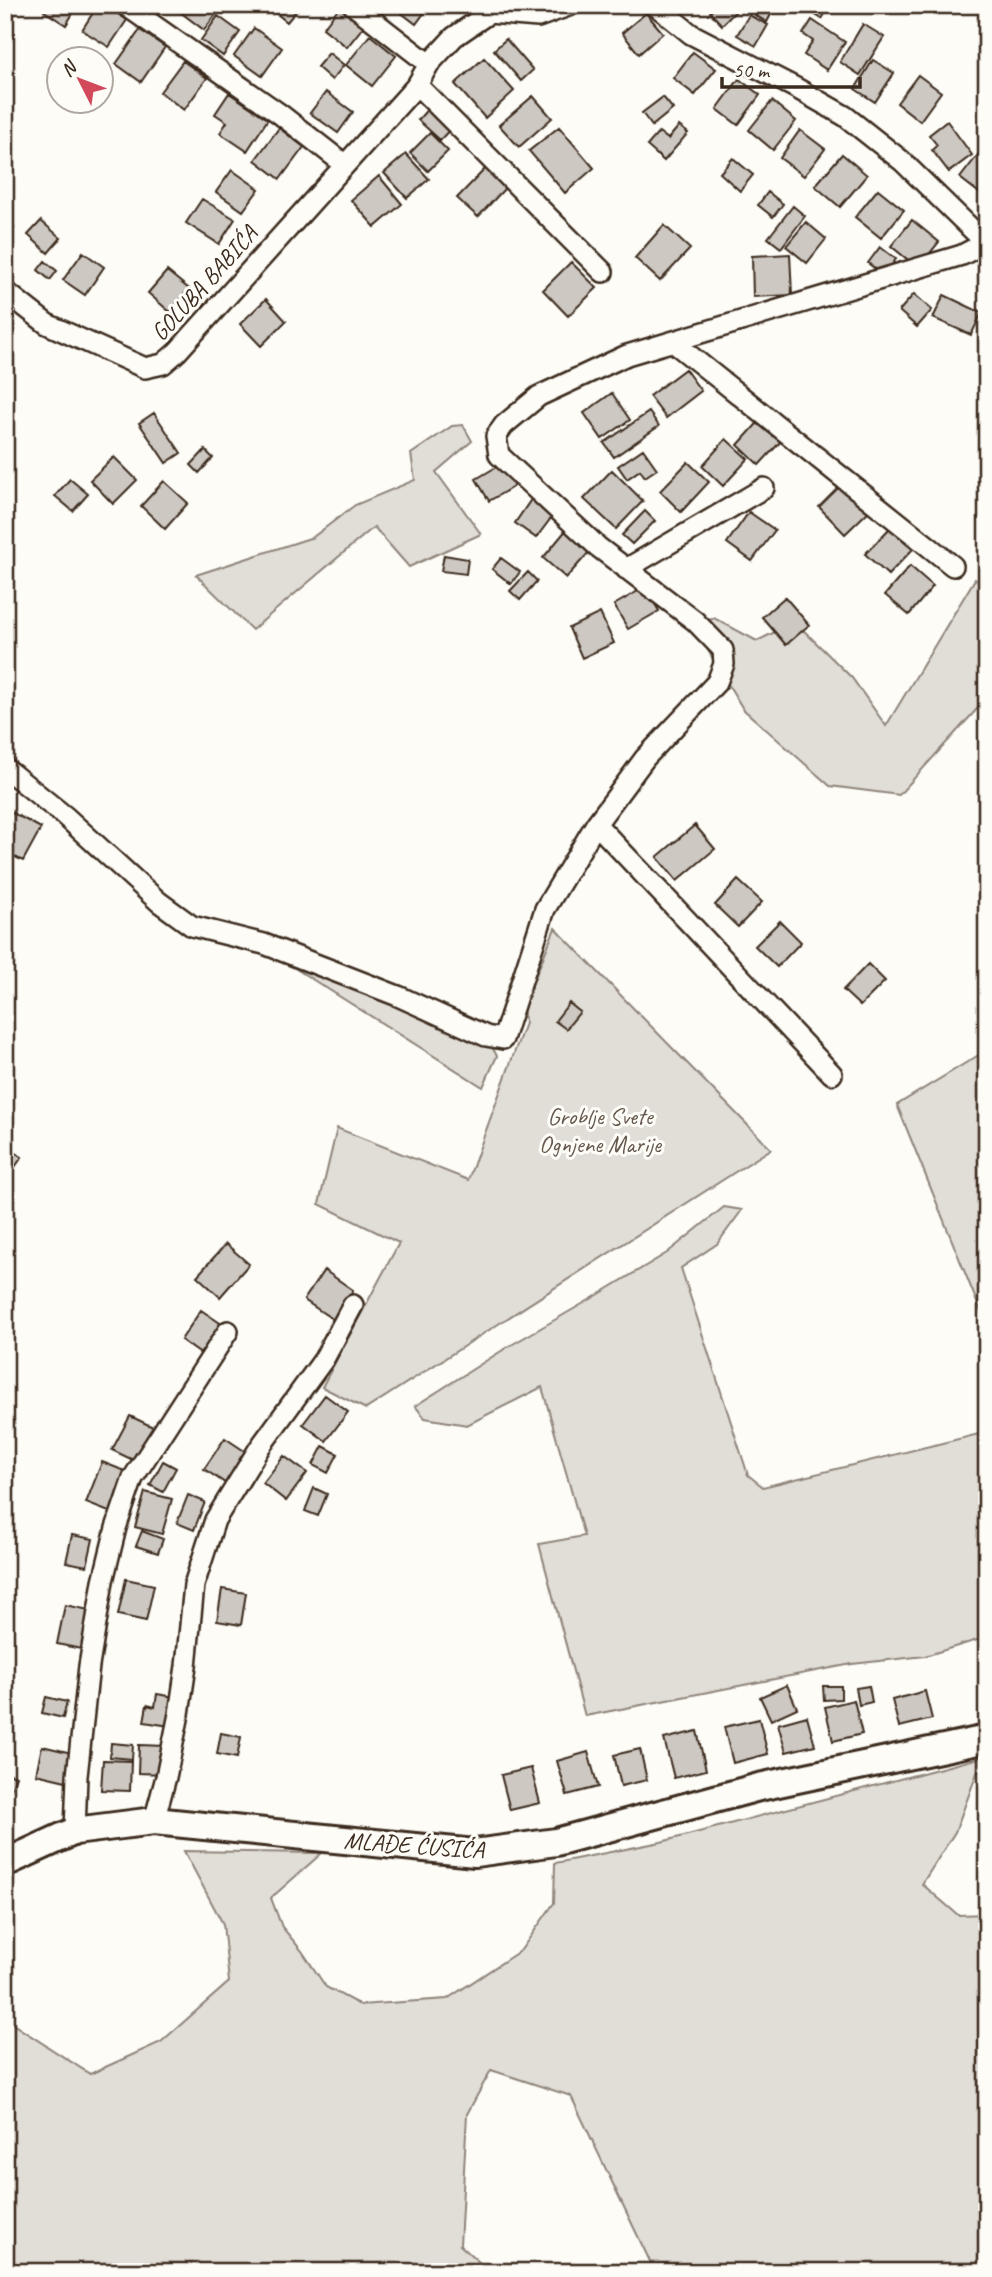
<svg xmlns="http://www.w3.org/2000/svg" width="992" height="2277" viewBox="0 0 992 2277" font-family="Caveat,sans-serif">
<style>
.green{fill:#e1ded7;stroke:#8e847a;stroke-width:2}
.building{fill:#cdc8c2;stroke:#3b2a1e;stroke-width:2}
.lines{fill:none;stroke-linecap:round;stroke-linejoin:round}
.street-casing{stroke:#3b2a1e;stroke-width:24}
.secondary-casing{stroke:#3b2a1e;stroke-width:32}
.street{stroke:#fdfcf7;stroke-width:19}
.secondary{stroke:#fdfcf7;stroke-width:26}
.labels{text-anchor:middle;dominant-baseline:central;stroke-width:6;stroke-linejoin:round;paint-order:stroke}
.street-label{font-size:24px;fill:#3b2a1e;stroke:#fdfcf7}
.park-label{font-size:24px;fill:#64574c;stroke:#fdfcf7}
</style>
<rect width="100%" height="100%" fill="#fdfcf7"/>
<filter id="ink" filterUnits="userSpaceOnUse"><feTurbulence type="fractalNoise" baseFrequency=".0143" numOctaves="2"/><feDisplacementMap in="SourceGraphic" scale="14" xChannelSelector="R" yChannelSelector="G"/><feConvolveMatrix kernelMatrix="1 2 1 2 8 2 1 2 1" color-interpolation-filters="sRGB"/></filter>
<g filter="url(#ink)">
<!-- green -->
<path class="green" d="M463,425l9,16 -36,31 45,62 -72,33 -35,-40 -122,103 -56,-55 117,-38 42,-32 60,-25 -4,-26 41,-28z
M975,579l12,8v111l-88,97 -69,-9 -87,-77 -49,-82 20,-9 43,23 38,-19 57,56 34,48z
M555,928l216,221 -405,260 -44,-22 77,-144 -80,-39 18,-76 131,52 57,-157 -2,-16z
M277,957l209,79 11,20 -14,31z
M987,1050v277l-90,-222z
M724,1207l18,3 -25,34 -36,24 67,207 15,12 224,-55v205l-62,19 -73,8 -267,52 -46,-172 45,-8 -42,-149 -75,38 -42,-7 -10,-12 91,-58 85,-49 76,-46z
M983,1757l-28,75 -33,52 36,31 29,-1v358h-332l-84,-176 -80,-26 -24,44 -7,131 30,27h-485v-253l85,55 71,-32 68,-60 -6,-58 -39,-73 138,2 -51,45 11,29 20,24 24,36 34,18 87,-6 74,-49 33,-47 1,-40 106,-21z"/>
<!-- building -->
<path class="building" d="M48,5h30l-12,20 -22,-14z
M98,5h6l23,15 -18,27 -27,-17z
M171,5h52l-19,25z
M266,5h35l-14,17z
M341,5h4l22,17 -20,25 -24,-19z
M391,5h39l-14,19z
M717,5h19l3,3 -17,17 -12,-13z
M760,5h16l-9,17 -12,-7z
M800,5h30l-8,14z
M646,13l17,20 -24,21 -17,-21z
M749,15l19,10 -12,21 -19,-11z
M218,16l22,16 -17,24 -22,-16z
M812,20l33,22 -18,28 -23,-15 9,-14 -10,-7z
M863,24l21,13 -24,38 -20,-13z
M254,28l28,20 -20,28 -28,-20z
M140,30l25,17 -24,35 -25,-18z
M370,35l26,21 -24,30 -26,-21z
M506,39l27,31 -12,11 -27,-31z
M693,52l23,17 -21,26 -22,-17z
M329,53l15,12 -12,15 -15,-13z
M484,58l30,33 -29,27 -30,-34z
M873,60l21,13 -19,29 -20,-13z
M183,61l24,17 -23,32 -24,-18z
M918,75l23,17 -21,29 -23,-18z
M739,79l21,16 -22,30 -21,-16z
M326,92l27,20 -15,21 -28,-20z
M229,93l39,26 -21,32 -27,-18 7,-11 -12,-8z
M533,96l19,22 -33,29 -20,-22z
M663,97l10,12 -21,17 -10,-13z
M772,101l24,20 -23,29 -24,-20z
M431,105l23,20 -14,15 -22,-20z
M947,121l25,34 -23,17 -17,-22 5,-5 -8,-10z
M679,126l9,7 -24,28 -17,-15 12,-14 9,7z
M559,127l35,41 -29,25 -36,-42z
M279,128l25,19 -24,32 -25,-19z
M800,130l25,19 -21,27 -24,-18z
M430,133l18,18 -20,20 -18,-18z
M981,151l6,5v33l-5,6 -22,-17z
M406,154l23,25 -22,19 -23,-25z
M842,154l25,21 -27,32 -25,-21z
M733,158l20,17 -13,16 -20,-18z
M486,168l20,19 -28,30 -21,-19z
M232,170l27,19 -16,22 -27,-19z
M379,176l23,28 -27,23 -24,-27z
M878,189l26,21 -23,28 -26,-21z
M768,192l15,12 -10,13 -15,-12z
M202,199l33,20 -16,25 -33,-21z
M793,206l12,10 -24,32 -13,-10z
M912,220l27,22 -21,26 -27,-22z
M5,221l9,7 -9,13z
M41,221l20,17 -13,15 -20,-18z
M806,222l20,17 -19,24 -21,-17z
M664,225l26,24 -30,32 -25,-23z
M880,247l16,12 -12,17 -16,-13z
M83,252l21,15 -19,28 -22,-15z
M790,254l2,41 -39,2 -1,-41z
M45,261l12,10 -7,9 -12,-10z
M571,262l26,26 -29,28 -25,-26z
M167,271l22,18 -19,23 -22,-19z
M914,294l18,16 -15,17 -18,-16z
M944,295l38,18 -11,22 -38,-17z
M266,299l20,22 -25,25 -21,-22z
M685,369l16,22 -35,27 -17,-22z
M612,393l18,27 -28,19 -18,-26z
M649,412l10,14 -45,31 -10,-14z
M154,413l27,40 -15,10 -27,-40z
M763,417l21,21 -25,27 -21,-20z
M726,439l22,20 -25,27 -21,-20z
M643,449l14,20 -12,8 -5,-7 -13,9 -9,-13z
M205,450l8,8 -14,15 -8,-8z
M114,457l23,23 -24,24 -23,-24z
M688,462l21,20 -28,30 -21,-21z
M503,463l13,22 -27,16 -13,-22z
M612,470l31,31 -27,28 -32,-30z
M70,479l18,15 -15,17 -18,-15z
M164,481l24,22 -23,26 -24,-23z
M845,481l27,27 -27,26 -26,-27z
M532,498l22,16 -18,24 -21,-15z
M645,511l10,10 -23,23 -10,-9z
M749,512l26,18 -23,31 -25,-18z
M890,528l23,21 -25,26 -23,-21z
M567,529l24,21 -25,28 -23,-20z
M444,555l24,4 -2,15 -25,-3z
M501,558l19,14 -9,12 -19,-15z
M910,566l23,20 -24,29 -24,-20z
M528,572l9,9 -17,19 -10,-9z
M645,587l14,24 -31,18 -14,-24z
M785,597l24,28 -23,20 -24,-28z
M600,613l14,30 -32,15 -13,-30z
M11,812l30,16 -18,33 -18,-9v-28z
M695,825l20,24 -38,32 -20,-24z
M738,880l24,22 -24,25 -23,-22z
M780,921l21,21 -24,25 -22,-21z
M868,964l17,17 -25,25 -17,-16z
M569,1003l11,9 -14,17 -11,-8z
M5,1146l17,11 -17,24z
M226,1244l23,20 -29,33 -23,-21z
M324,1270l29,20 -19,30 -30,-20z
M201,1310l25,17 -21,30 -24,-17z
M325,1395l23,17 -22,29 -23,-17z
M130,1416l23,11 -18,34 -23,-11z
M225,1438l24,16 -21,31 -24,-16z
M323,1446l15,8 -10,19 -15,-8z
M284,1456l23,17 -21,28 -23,-18z
M163,1461l13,7 -13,24 -13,-7z
M102,1462l28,11 -16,41 -28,-11z
M314,1488l13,6 -9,22 -13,-5z
M145,1492l27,7 -10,35 -27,-7z
M188,1495l17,7 -11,28 -17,-7z
M142,1531l21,8 -5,14 -22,-7z
M72,1535l21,4 -6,27 -21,-4z
M126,1579l28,6 -8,36 -28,-6z
M222,1589l24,4 -5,32 -24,-4z
M65,1605l29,6 -8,39 -29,-6z
M787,1685l10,23 -26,12 -11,-23z
M823,1686h18v13l-17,1z
M869,1686l3,16 -13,3 -3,-17z
M925,1691l7,28 -33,8 -7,-27z
M157,1694l18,3 -5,29 -26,-4 3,-17 8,2z
M46,1697l21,5 -4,16 -21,-5z
M854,1700l8,34 -29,7 -8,-34z
M807,1716l8,29 -29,7 -8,-28z
M759,1719l9,35 -35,9 -9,-36z
M697,1731l9,39 -32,8 -10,-39z
M221,1733l20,4 -4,21 -20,-4z
M111,1743l22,2 -1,14 -22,-2z
M139,1745l26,1v28l-27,-1z
M42,1746l34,8 -6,28 -34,-8z
M640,1749l7,31 -26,6 -7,-31z
M588,1752l10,35 -31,8 -10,-34z
M103,1760l28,1 -1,30 -29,-1z
M531,1768l9,35 -30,7 -9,-35z
M5,1772l11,4 -11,29z"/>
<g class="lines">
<!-- street casing -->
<g class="street-casing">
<path id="street" d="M125,5l155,109 64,50
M353,5l76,59
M655,5l36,29 105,54 49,28 57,45 85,83
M417,85l186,187
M5,291l42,33 98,44 18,-4 14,-12 240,-267 12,-21 25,-27 35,-24 49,4 33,-12
M673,342l280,224
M626,569l138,-81
M5,768l61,49 93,85 33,24 72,18 134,52 88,40 17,3 42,-130 51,-85 49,-66 72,-76 7,-18 -1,-14 -28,-29 -97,-74 -99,-92 -3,-19 8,-11 35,-29 88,-41 335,-100 23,-12
M596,824l236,250
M154,1821l12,-44 13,-63 7,-48 8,-81 21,-65 45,-73 64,-88 29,-54
M75,1831l2,-55 12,-110 14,-85 13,-53 17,-50 95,-147"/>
</g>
<!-- secondary casing -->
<g class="secondary-casing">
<path id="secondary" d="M5,1863l70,-32 79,-10 321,32 81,-11 203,-55 228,-48"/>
</g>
<!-- street -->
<use href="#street" class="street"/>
<!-- secondary -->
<use href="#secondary" class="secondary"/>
</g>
</g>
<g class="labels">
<!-- street labels -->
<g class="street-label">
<text transform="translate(204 283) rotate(-48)">GOLUBA BABIĆA</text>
<text transform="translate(414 1845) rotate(4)">MLAĐE ĆUSIĆA</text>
</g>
<!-- park labels -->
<g class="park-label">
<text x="600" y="1116">Groblje Svete<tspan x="600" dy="28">Ognjene Marije</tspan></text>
</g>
</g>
<!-- margin -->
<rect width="992" height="2277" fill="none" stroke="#fdfcf7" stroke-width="28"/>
<rect x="14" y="14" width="964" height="2249" fill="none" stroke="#3b2a1e" stroke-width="2.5" filter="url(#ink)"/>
<!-- north arrow -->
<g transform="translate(80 80) rotate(312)"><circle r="33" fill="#fdfcf7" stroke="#afa8a0" stroke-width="2"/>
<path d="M0-5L12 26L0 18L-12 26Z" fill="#d1495b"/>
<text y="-10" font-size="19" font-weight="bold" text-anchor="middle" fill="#3b2a1e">N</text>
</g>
<!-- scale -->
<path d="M722 77v10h138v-10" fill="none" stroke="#3b2a1e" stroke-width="3.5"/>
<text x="733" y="77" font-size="21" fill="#3b2a1e" stroke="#fdfcf7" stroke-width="5" paint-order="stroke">50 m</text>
</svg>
